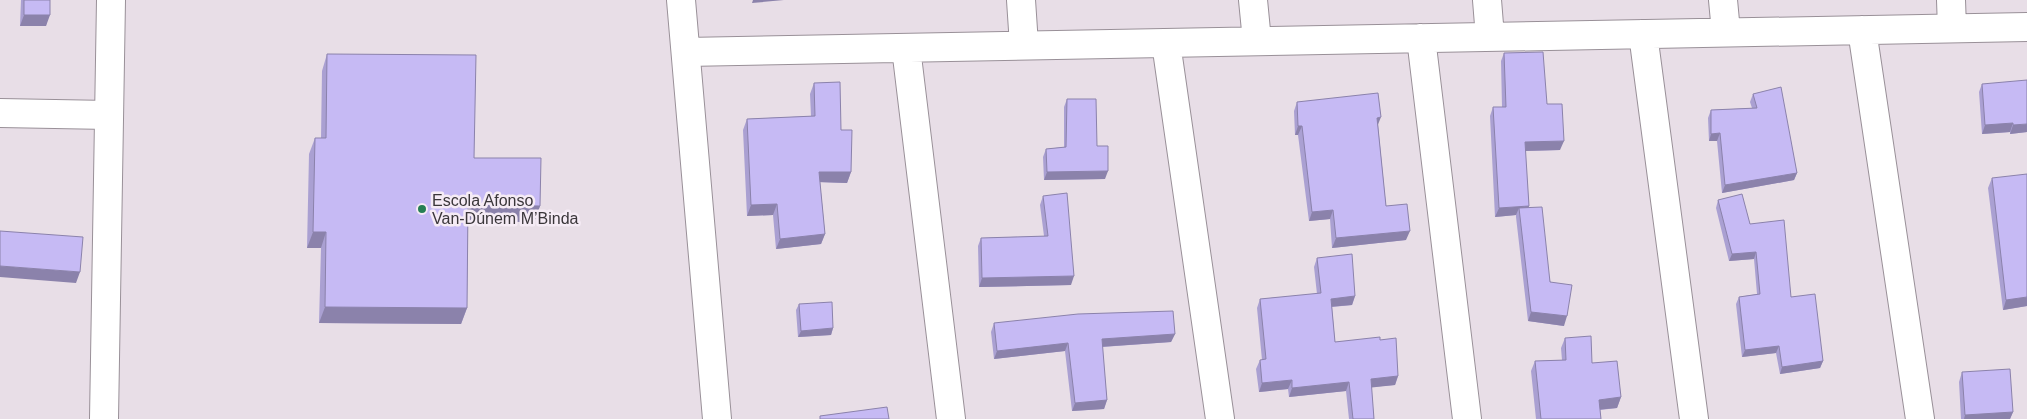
<svg xmlns="http://www.w3.org/2000/svg" width="2027" height="419" font-family="Helvetica,sans-serif">
<style>
.lines{fill:none;stroke-linecap:round;stroke-linejoin:round}
.minor-casing{stroke:#999098;stroke-width:30}
.minor{stroke:#fff;stroke-width:28}
.wall{fill:#aaa0d2}
.shaded-wall{fill:#8b82ab}
.building{fill:#c6baf4;stroke:#8b82ab}
.poi-dot{fill:#257f53;stroke:#f5ebf5;stroke-width:2}
.labels{text-anchor:middle;dominant-baseline:central;stroke-width:5;stroke-linejoin:round;paint-order:stroke}
.poi-label{font-size:16px;fill:#3a363a;stroke:#f5ebf5;text-anchor:start}
</style>
<rect width="100%" height="100%" fill="#e8dee7"/>
<g class="lines">
<g class="minor-casing">
<path id="minor" d="M681,0L717,419
M1021,0L1024,45
M1253,0L1257,41
M1487,0L1490,37
M1723,0L1726,32
M1951,0L1952,28
M1862,30L1920,419
M1643,34L1694,419
M1421,38L1467,419
M1166,43L1220,419
M906,48L951,419
M686,52L2027,27
M0,113L109,115
M104,419L111,0"/>
</g>
<use href="#minor" class="minor"/>
</g>
<path class="wall" d="M21,0H50L46,26H20Z
M1504,53L1547,104L1560,150L1525,151L1529,206L1528,208L1564,326L1528,321L1516,217V215L1495,217L1490,116L1493,107H1502L1501,61Z
M327,54L474,158L540,206L534,222L468,221L467,308L461,324L319,323L321,248H307L309,154L315,138H321L322,71Z
M814,83L841,130L851,172L847,183L820,182L825,234L821,244L776,249L773,215L747,216L743,130L747,119L811,116L810,94Z
M1982,84L2027,132L2010,134V132L1982,134L1979,92Z
M1753,94L1797,173L1794,180L1722,193L1717,141H1709L1708,118L1711,110L1752,108L1750,102Z
M1067,99L1097,146L1105,179L1044,180L1043,157L1046,149L1064,147V107Z
M1297,102L1378,125L1386,206L1406,240L1332,248L1330,219L1309,221L1298,135H1295L1294,111Z
M1992,178L2027,306L2003,310L1988,188Z
M1043,196L1071,285L979,287L978,246L981,238L1044,236L1040,205Z
M1718,200L1750,224L1791,297L1823,361L1820,368L1780,374L1776,353L1742,357L1736,304L1739,297L1757,294L1754,259L1729,261L1716,208Z
M1317,258L1355,296L1352,305L1332,307L1335,342L1380,340L1398,376L1395,385L1371,387L1374,419H1349L1346,391L1289,397L1288,389L1259,392L1256,369L1260,360H1262L1257,308L1260,299L1317,294L1314,267Z
M799,304L833,328L831,335L798,337L796,310Z
M994,323L1175,334L1171,342L1102,347L1107,400L1104,409L1072,411L1065,351L994,359L991,332Z
M1565,338L1592,363L1621,397L1617,408L1600,410L1601,419H1536L1531,371L1535,361L1562,360L1561,348Z
M1962,372L2013,412L2010,419H1961L1959,382Z"/>
<path class="shaded-wall" d="M753,0H784L752,3Z
M24,15H50L46,26H20Z
M1381,117L1377,127V118Z
M2013,123L2010,132L1982,134L1985,125Z
M2027,124V132L2010,134L2013,125Z
M1298,126H1302L1298,135H1295Z
M1720,133L1717,141H1709L1711,134Z
M1564,141L1560,150L1522,151L1525,142Z
M1108,171L1105,179L1044,180L1047,172Z
M819,172H851L847,183L816,182Z
M1797,173L1794,180L1722,193L1725,185Z
M777,204L773,215L747,216L751,205Z
M468,205L540,206L534,222L463,221Z
M1529,206L1525,215L1519,208L1516,215L1495,217L1499,208Z
M1333,210L1330,219L1309,221L1312,212Z
M1410,231L1406,240L1332,248L1336,238Z
M313,232H326L321,248H307Z
M825,234L821,244L776,249L780,239Z
M1756,252L1754,259L1729,261L1732,254Z
M0,266L80,272L76,283L0,277Z
M1074,276L1071,285L979,287L982,278Z
M1355,296L1352,305L1328,307L1331,299Z
M2027,297V306L2003,310L2006,300Z
M325,307L467,308L461,324L319,323Z
M1531,312L1567,316L1564,326L1528,321Z
M833,328L831,335L798,337L801,331Z
M1175,334L1171,342L1099,347L1102,339Z
M1068,343L1065,351L994,359L997,351Z
M1779,346L1776,353L1742,357L1745,350Z
M1823,361L1820,368L1780,374L1782,367Z
M1398,376L1395,385L1367,388L1371,379Z
M1292,380L1288,389L1259,392L1262,383Z
M1349,382L1346,391L1289,397L1292,388Z
M1621,397L1617,408L1595,410L1599,400Z
M1107,400L1104,409L1072,411L1075,403Z
M2013,412L2010,419H1964L1965,415Z"/>
<path class="building" d="M24,0H50V15H24Z
M1543,52L1547,104H1562L1564,141L1525,142L1529,206L1499,208L1493,107H1506L1504,53Z
M327,54L476,55L474,158H541L540,206L468,205L467,308L325,307L326,232H313L315,138H326Z
M2027,80V124L2013,125V123L1985,125L1982,84Z
M840,82L841,130H852L851,172H819L825,234L780,239L777,204L751,205L747,119L815,116L814,83Z
M1781,87L1797,173L1725,185L1720,133L1711,134V110L1757,108L1753,94Z
M1378,93L1381,117L1377,118L1386,206L1407,204L1410,231L1336,238L1333,210L1312,212L1302,126H1298L1297,102Z
M1067,99H1096L1097,146H1108V171L1047,172L1046,149L1066,147Z
M2027,174V297L2006,300L1992,178Z
M1067,193L1074,276L982,278L981,238L1048,236L1043,196Z
M1742,194L1750,224L1784,220L1791,297L1815,294L1823,361L1782,367L1779,346L1745,350L1739,297L1760,294L1756,252L1732,254L1718,200Z
M1542,207L1550,282L1572,285L1567,316L1531,312L1519,208Z
M0,231L83,237L80,272L0,266Z
M1352,254L1355,296L1331,299L1335,342L1380,337V340L1396,338L1398,376L1371,379L1374,419H1353L1349,382L1292,388V380L1262,383L1260,360L1266,359L1260,299L1321,293L1317,258Z
M832,302L833,328L801,331L799,304Z
M1173,311L1175,334L1102,339L1107,400L1075,403L1068,343L997,351L994,323L1078,314Z
M1591,336L1592,363L1617,361L1621,397L1599,400L1601,419H1541L1535,361L1566,360L1565,338Z
M2010,369L2013,412L1965,415L1962,372Z
M887,407L889,419H820V416Z"/>
<circle class="poi-dot" cx="422" cy="209" r="5"/>
<g class="labels">
<g class="poi-label">
<text x="432" y="200">Escola Afonso<tspan x="432" dy="18">Van-Dúnem M’Binda</tspan></text>
</g>
</g>
</svg>
